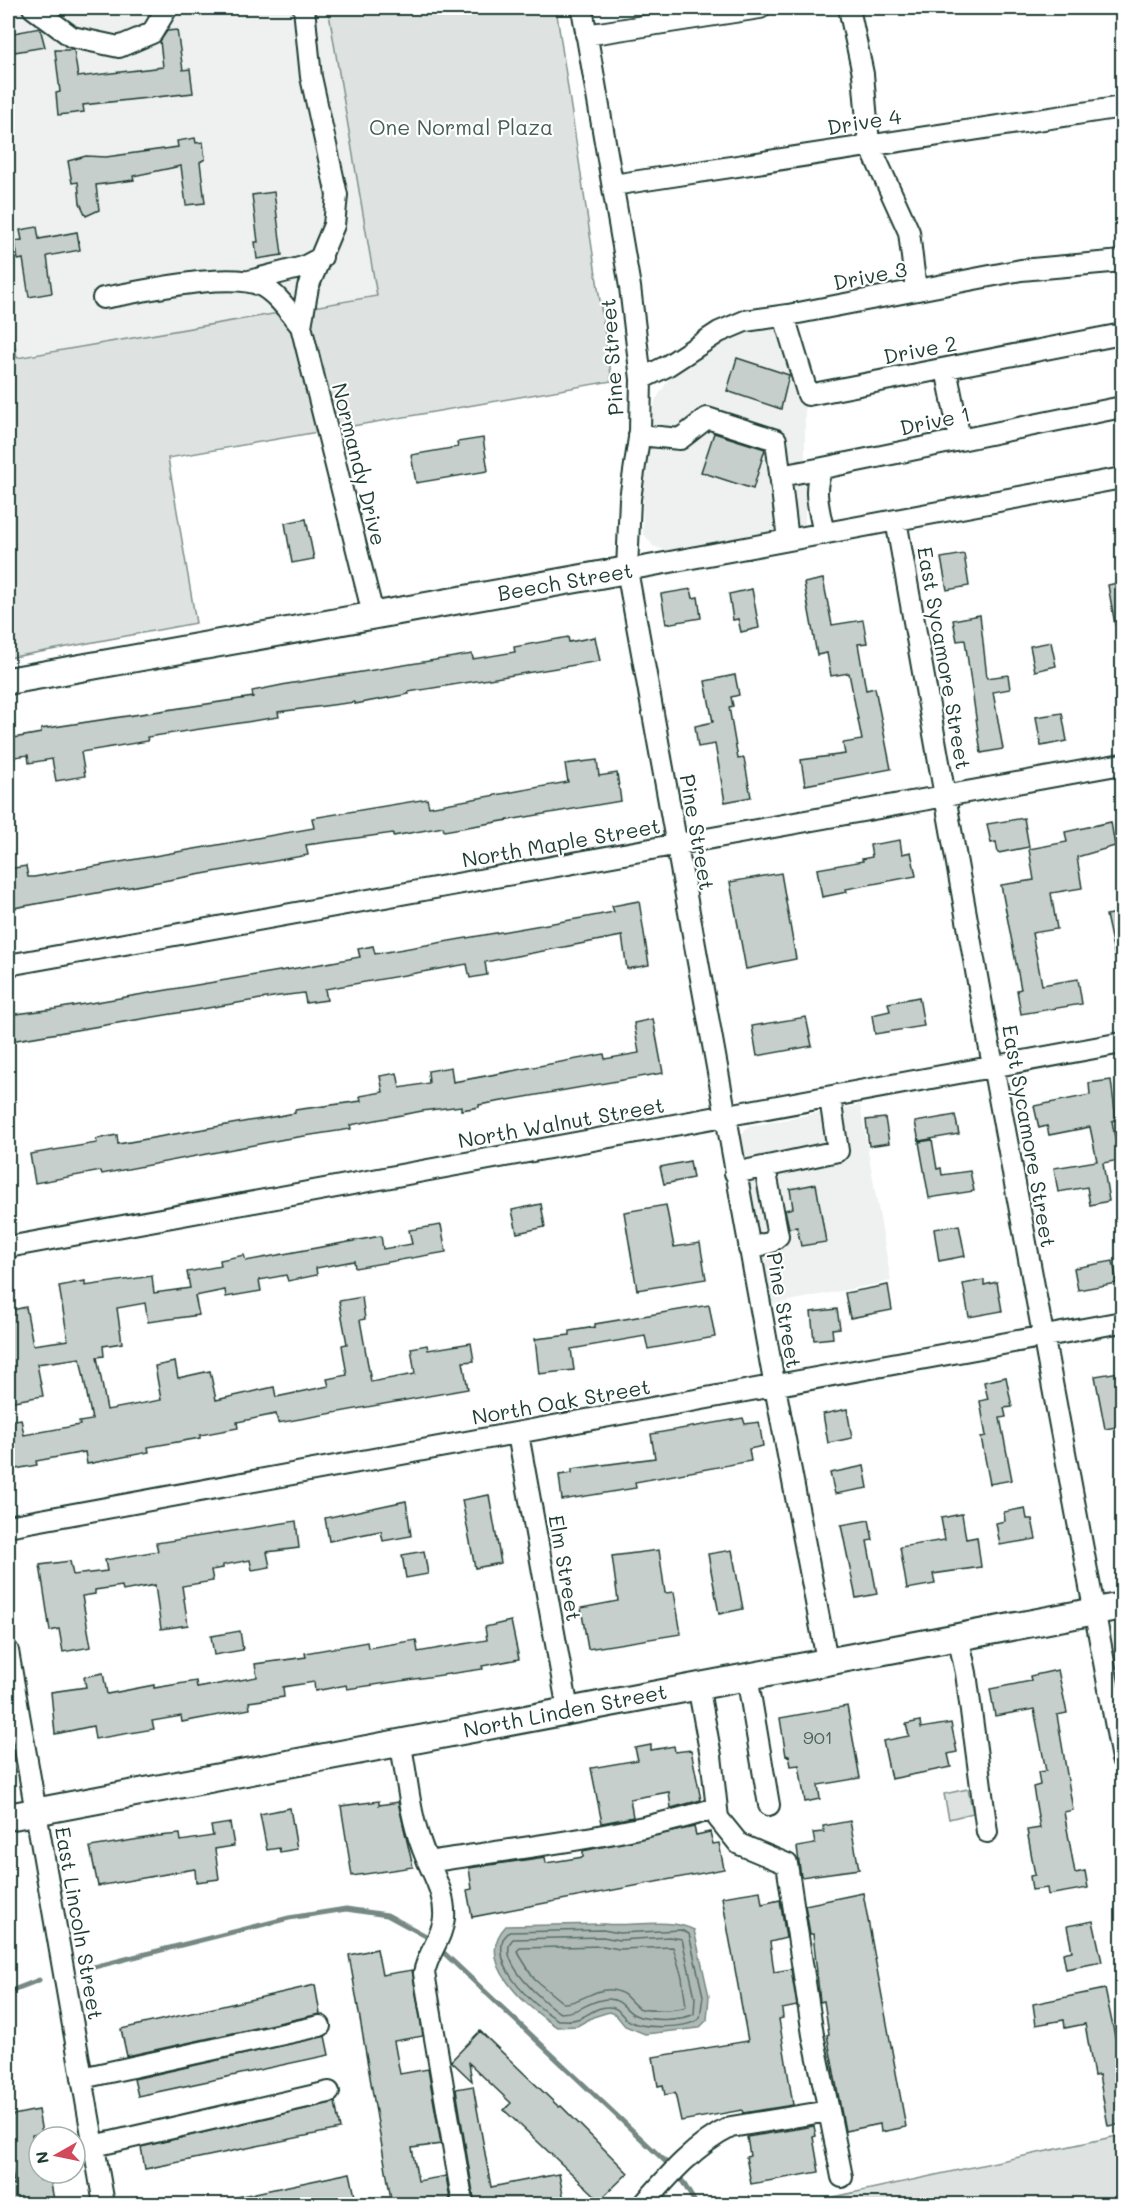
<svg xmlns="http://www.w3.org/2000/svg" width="1130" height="2212" font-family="Mali,sans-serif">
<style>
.built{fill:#eef1f0}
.green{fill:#dee3e2;stroke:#7e908b;stroke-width:1.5}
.water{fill:#afbab7;stroke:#758883;stroke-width:1.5}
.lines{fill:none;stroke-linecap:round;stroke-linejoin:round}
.shore{stroke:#596f68;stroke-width:1.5}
.stream{stroke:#758883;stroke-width:5}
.building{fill:#c7cfcc;stroke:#1f3d34;stroke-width:1.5}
.minor-casing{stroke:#1f3d34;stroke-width:24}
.major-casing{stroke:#1f3d34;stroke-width:30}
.minor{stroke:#fff;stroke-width:20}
.major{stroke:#fff;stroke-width:26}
.labels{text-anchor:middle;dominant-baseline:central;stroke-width:4.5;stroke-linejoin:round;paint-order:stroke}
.number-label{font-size:18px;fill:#49625a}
.street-label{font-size:21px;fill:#1f3d34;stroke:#fff}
.park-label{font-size:21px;fill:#455e57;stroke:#fff}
</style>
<rect width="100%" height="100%" fill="#fff"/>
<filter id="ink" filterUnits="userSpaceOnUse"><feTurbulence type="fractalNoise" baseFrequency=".0167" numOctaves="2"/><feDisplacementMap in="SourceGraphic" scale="12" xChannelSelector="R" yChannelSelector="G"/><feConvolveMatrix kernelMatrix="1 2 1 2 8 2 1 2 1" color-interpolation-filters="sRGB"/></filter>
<g filter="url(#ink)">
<path class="built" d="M8,8H328L377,297L17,358L8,305Z
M780,325L805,400V526L668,551L653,546L643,533V479L655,401L673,372L738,334Z
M860,1105L891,1281L769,1305L738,1140L747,1127Z"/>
<path class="green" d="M328,8H556L612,381L168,458L196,623L8,658V305L17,358L377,296Z
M968,1789L973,1813L949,1819L944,1794Z
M1122,2135V2204H801Z"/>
<path class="water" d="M604,1924C630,1927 671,1917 694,1930L709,1996L707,2020L699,2028L645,2034L625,2026L616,2015L609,2012L593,2017L577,2026L557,2027C528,2008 472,1961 506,1926Z"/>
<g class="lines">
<path class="shore" d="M603,1930L619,1933L681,1930L689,1934L703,1996L700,2018C689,2029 643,2029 629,2021C620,2016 620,2006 607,2007C595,2007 588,2016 577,2019C571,2021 564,2020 558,2020C533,2005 494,1971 503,1939L509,1932Z
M603,1937L619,1940L669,1937L682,1939L695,1997L694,2014C682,2021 647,2021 635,2015C625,2011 623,1999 608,1999C590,1999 581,2013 560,2013C544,2003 494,1959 513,1939Z
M603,1946L619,1949L673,1947L682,1977L686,2007C678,2010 647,2012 639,2008C629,2002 627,1992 612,1990C593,1988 580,2004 563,2003L535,1980L517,1951L520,1948Z"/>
<path class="stream" d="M443,1952L667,2163
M94,1967L289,1918L346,1909L387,1915L426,1936
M8,1992L39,1980
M681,2179L696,2204"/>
</g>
<path class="building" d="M40,28L45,47L8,53V34Z
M177,30L183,70L190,69L193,93L83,105L84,112L58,115L56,93L60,92L55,50H74L78,77L163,67L160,41L167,31Z
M195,138L196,143L203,142L205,159L200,162L205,203L186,205L181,166L133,176L134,180L96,185L99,210L86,216L80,203L78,182L72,183L68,161L86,156L106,157L178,147L177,141Z
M274,192L282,255L257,259L255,242H258L252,195Z
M37,227L39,239L77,232L80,250L47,256L52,293L29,297L23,259L18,260L15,241L22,240L20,230Z
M737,358L789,375L781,409L727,391Z
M714,433L765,449L753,489L701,472Z
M483,438L488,471L416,483L411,455L458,447L457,442Z
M306,519L314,559L292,563L285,523Z
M964,554L969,586L947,590L941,558Z
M823,579L832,625L863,620L867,643L858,644L866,690L875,688L891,769L805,785L801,760L845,754L843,743L862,740L849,673L831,676L827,653L817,655L804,583Z
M1122,582V624L1115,625L1108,585Z
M691,589L693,598L698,597L701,618L666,624L661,594Z
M752,589L759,628L741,632L738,619L733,620L729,594Z
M980,615L987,678L1008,675L1010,689L993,692L1003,749L981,753L965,640L957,641L953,620Z
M568,637L569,642L595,637L600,661L408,692L409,694L355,704V702L278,712L279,717L147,737L148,741L81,752L85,776L56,781L52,759L29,763L28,755L8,758V739L41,733V729L253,697L252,691L287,684L472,654L473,659L515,652L514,647Z
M1051,642L1056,666L1035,671L1030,646Z
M735,675L739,695L731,697L733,706L729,707L738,759L744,758L751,797L725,802L715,744L698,747L695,726L713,722L705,681Z
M1062,713L1067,741L1041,746L1036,717Z
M597,760L599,776L617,773L621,801L444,831L443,827L393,836V833L306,845L308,855L8,909V869L26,866L28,877H34L314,828L312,818L427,799L429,807L568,782L565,764Z
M1024,818L1029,847L998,853L996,842L991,843L987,824Z
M1111,822L1115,846L1077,857L1082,888L1051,893L1057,929L1032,933L1042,985L1078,979L1082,1004L1021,1014L1017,990L1021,989L1001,885L1034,880L1029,849L1067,842L1065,832Z
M900,840L902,854L911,852L916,876L846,889L847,892L822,897L817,869L863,861L862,859L872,857L870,845Z
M781,873L796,959L746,969L730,882Z
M639,901L649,965L627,969L622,936L485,962L487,975L470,978L467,964L325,989L327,1000L306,1003L304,993L279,996L10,1041L8,1015L55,1009L321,964L360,957L358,949L373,946L375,954L582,918L614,912L612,906Z
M1122,912V962H1116L1106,915Z
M919,997L924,1026L875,1034L872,1015L890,1011L888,1003Z
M806,1017L812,1046L757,1056L752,1026Z
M653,1019L663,1073L479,1105V1107L461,1110V1106L422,1111L350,1125L351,1129L285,1139L102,1174L101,1171L35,1183L30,1154L97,1143L96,1139L117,1135L118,1144L295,1113V1110L361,1101L360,1096L383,1092L380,1076L397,1073L400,1088L429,1083L428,1071L451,1067L453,1082L604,1054L605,1059L639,1053L634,1023Z
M1111,1080L1116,1120L1112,1121L1119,1160L1103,1163L1109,1201L1090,1205L1087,1187L1058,1192L1054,1168L1097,1161L1090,1127L1049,1135L1047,1126L1039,1128L1034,1106L1090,1095L1089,1083Z
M955,1115L959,1134L919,1141L915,1122Z
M885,1118L889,1143L869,1146L866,1120Z
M932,1140L937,1169L941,1168L942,1175L970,1171L974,1191L929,1198L919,1142Z
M690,1161L693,1178L664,1184L660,1167Z
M816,1184L826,1242L801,1246L797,1227L789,1228L785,1210L793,1208L790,1189Z
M541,1204L545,1227L517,1233L512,1210Z
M666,1205L674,1247L700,1243L706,1279L637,1290L624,1212Z
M441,1225L446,1252L355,1268L354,1261L316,1268L317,1275L288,1281L286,1275L259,1280L261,1291L226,1297L225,1290L195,1296L199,1315L148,1322L145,1303L117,1308L122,1343L103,1346L104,1356L97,1357L107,1410L161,1400L155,1366L175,1362L178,1378L210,1371L216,1400L274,1387L276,1397L329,1386L327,1379L347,1375L342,1345L347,1344L339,1301L362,1297L365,1319L360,1320L371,1382L415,1374L411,1348L427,1345L428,1350L471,1343L474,1361L463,1362L468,1389L278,1423L276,1414L237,1422L238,1428L200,1435V1438L148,1447L149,1452L87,1464L85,1452L36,1461L37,1465L10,1470L8,1421L21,1419L24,1435L80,1425L79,1422L92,1420L80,1358L37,1364L43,1396L8,1402V1311L26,1307L33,1345L68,1340L59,1286L85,1281V1286L152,1276L154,1293L190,1288L187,1272L221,1266L220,1260L244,1255L246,1261L381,1236L383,1249L412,1244L409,1230Z
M959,1225L965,1256L939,1261L934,1229Z
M1113,1261L1117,1283L1078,1290L1074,1268Z
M984,1280V1285L997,1282L1002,1311L969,1317L963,1284Z
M888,1285L892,1310L850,1318L845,1293Z
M709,1305L715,1337L648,1349L645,1336L571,1349L574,1370L539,1374L535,1339L570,1335V1331L595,1327V1324Z
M837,1309L840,1328L832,1329L833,1338L814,1340L811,1312Z
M1119,1372L1122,1391V1426L1105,1429L1095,1376Z
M1006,1377L1012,1407L1004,1408L1006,1417L1000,1418L1012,1480L990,1484L981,1437L986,1436L980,1401L988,1399L984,1382Z
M847,1409L852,1438L828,1443L823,1414Z
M743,1418L745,1424L759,1422L763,1446L749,1449L751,1461L635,1482L636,1488L562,1500L559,1475L572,1473V1469L655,1458L651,1434Z
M864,1466L868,1488L835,1494L830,1473Z
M489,1495L501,1563L475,1568L462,1500Z
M406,1501L411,1536L383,1541L381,1531L329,1541L325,1518Z
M1025,1508L1027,1519H1032L1036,1539L1000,1545L996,1523L1005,1521L1004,1512Z
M962,1514L966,1539L977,1537L981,1567L933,1574L935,1584L907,1589L900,1547L945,1540L941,1518Z
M869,1520L873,1540L867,1541L877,1594L856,1598L841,1525Z
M296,1521L299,1548L267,1552L270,1567L252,1570L250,1560L223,1565V1568L211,1570L213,1581L182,1586L188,1625L161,1629L155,1585L123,1591L122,1586L95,1590V1594L82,1596L91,1647L63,1652L59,1629L50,1631L40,1565L70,1561L73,1575L107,1571L105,1560L158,1551L156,1543Z
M659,1550L665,1593L674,1592L681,1634L588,1649L581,1608L618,1601L612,1556Z
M732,1550L743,1609L719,1614L708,1554Z
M424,1551L428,1574L406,1578L402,1555Z
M511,1621L519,1659L482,1666L483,1669L347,1689L346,1685L315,1691L314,1682L283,1687L284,1697L249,1702L250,1709L182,1722L181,1716L152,1721L154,1729L95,1739L93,1726L55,1734L51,1692L86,1687L84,1677L103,1673L107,1694L154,1685V1688L196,1681L197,1688L257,1677L255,1664L306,1657L305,1653L367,1642L368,1648L416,1640L418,1652L487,1640L485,1627Z
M240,1631L243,1650L214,1655L211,1636Z
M1058,1670L1067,1713L1057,1715L1073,1810L1064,1812L1075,1873L1085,1871L1088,1888L1048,1895L1047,1888L1032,1890L1030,1876L1035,1875L1027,1830L1040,1828L1033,1787L1040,1785L1038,1772L1046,1771L1034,1709L995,1716L990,1689L1031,1681L1030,1676Z
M847,1706L860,1778L818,1785L820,1799L805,1802L799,1765L791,1766L789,1755L786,1756L780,1718Z
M920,1721L921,1728L951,1723L957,1752L948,1754L951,1767L891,1779L883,1741L909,1736L906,1724Z
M651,1745V1750L674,1746L675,1752L691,1750L701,1800L671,1808L669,1792L630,1799L633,1817L602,1823L591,1768L638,1760L635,1748Z
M379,1801V1805L398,1802L413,1867L352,1876L341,1806Z
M290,1808L297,1849L280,1852L279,1848L267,1850L260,1814Z
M850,1821L859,1869L801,1877L797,1847L815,1844L813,1833L824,1832L823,1826Z
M230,1823L234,1846L215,1849L219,1879L196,1882L195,1869L98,1886L90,1847L158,1836L180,1834L181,1841L213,1836L211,1826Z
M694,1827L696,1835L710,1832L713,1844L719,1843L724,1869L472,1917L467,1890L472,1889L469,1868L545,1857L546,1863L583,1857V1851Z
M760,1891L762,1904L780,1900L786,1938L770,1942L774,1972L791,1969L797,2006L782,2009L783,2018L779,2019L793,2105L743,2113L742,2110L681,2121L675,2093L665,2095L663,2085L658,2086L653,2057L748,2041L722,1897Z
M863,1893L906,2127L881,2132L880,2124L845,2131L827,2035L829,2034L824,2001L820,2002L813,1934H810L805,1905Z
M1093,1921L1102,1962L1066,1969L1063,1953L1072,1951L1067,1926Z
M377,1949L382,1975L412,1970L423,2036L394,2041L400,2074L428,2069L441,2144L412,2148L418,2181L446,2176L451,2205H392L349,1955Z
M315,1985L320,2014L127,2056L121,2029Z
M1105,1989L1122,2070V2124L1108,2126L1099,2075L1094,2076L1085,2024L1065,2028L1064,2020L1036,2025L1033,2004Z
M480,2031L559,2107L561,2106L628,2173L600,2200L504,2110L511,2103L469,2063L472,2081L451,2061Z
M325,2036L329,2055L138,2096L134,2079Z
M473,2086L491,2187L559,2174L565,2205H475L456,2089Z
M335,2102L340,2129L145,2169L141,2147Z
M38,2110L42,2133L32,2135L40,2180L50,2178L54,2200L44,2201V2205H8V2186L14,2185L8,2145V2116Z
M814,2126L816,2136L813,2137L819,2172L751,2184L746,2157L750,2156L747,2137Z
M350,2173L356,2201L340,2205H233L232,2198Z"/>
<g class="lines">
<g class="minor-casing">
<path id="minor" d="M33,8L72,37L119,47L152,33L167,8
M582,8L630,287L641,379L640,431L630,499L627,570L775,1387L827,1660
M849,8L863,74L869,144L909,232L916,290
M586,35L760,8
M613,185L1122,107
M249,281L303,267L322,257
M103,298C140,292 231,270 262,286C278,295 289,312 301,326L373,614
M784,316L808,395L1122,334
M301,326L308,287L334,225L337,195L311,77L304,8
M946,369L960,439
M641,379L667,366L719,332L745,321L788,315L1021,270L1122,261
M639,435L680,439L707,418L776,440L788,540
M780,476L823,468
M896,520L989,1044L1122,1759
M824,534C820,512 811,488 823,468L1122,407
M627,570L1122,478
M8,965L1122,764
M735,1173L838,1151L830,1098
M8,1247L1122,1043
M749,1249L771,1242L778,1236L765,1168
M518,1434L568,1710
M8,1526L1122,1322
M958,1636L966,1673L987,1832
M8,1651L104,2204
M747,1676L769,1805
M400,1741C407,1774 409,1812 421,1844C429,1869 446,1891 444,1918C442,1939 428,1952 424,1973L463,2204
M428,1862C524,1847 624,1837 716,1808
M82,2078L320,2026
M829,2111L842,2177
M94,2146L329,2092
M644,2204C669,2175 696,2144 731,2127L829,2111L813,2035L787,1864L739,1844L718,1818L711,1756L698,1685"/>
</g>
<g class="major-casing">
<path id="major" d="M8,681L627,570
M8,1817L1122,1606"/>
</g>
<use href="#minor" class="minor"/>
<use href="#major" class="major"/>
</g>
</g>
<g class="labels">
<g class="number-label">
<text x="818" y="1737">901</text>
</g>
<g class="street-label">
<text transform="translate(864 121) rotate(-9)">Drive 4</text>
<text transform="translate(870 275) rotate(-11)">Drive 3</text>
<text transform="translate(920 349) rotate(-11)">Drive 2</text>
<text transform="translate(611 357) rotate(-94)">Pine Street</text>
<text transform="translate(935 420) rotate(-12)">Drive 1</text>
<text transform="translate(360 464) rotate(76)">Normandy Drive</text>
<text transform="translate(565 581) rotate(-10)">Beech Street</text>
<text transform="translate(945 658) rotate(80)">East Sycamore Street</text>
<text transform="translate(698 832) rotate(80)">Pine Street</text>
<text transform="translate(561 842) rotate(-10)">North Maple Street</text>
<text transform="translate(561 1122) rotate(-10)">North Walnut Street</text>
<text transform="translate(1030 1136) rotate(80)">East Sycamore Street</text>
<text transform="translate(785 1310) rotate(80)">Pine Street</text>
<text transform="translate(561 1401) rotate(-10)">North Oak Street</text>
<text transform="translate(566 1568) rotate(80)">Elm Street</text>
<text transform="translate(565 1710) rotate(-11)">North Linden Street</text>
<text transform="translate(80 1923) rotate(80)">East Lincoln Street</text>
</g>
<g class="park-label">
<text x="461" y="126">One Normal Plaza</text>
</g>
</g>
<rect width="1130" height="2212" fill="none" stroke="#fff" stroke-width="30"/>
<rect x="15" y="15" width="1100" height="2182" fill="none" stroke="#1f3d34" stroke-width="2" filter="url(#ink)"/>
<g transform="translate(57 2155) rotate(261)"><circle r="28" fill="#ffffff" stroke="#a5b1ae" stroke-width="1.5"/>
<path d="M0-4.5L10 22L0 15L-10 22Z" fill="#d1495b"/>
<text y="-9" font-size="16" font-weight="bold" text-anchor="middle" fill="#1f3d34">N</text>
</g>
</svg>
